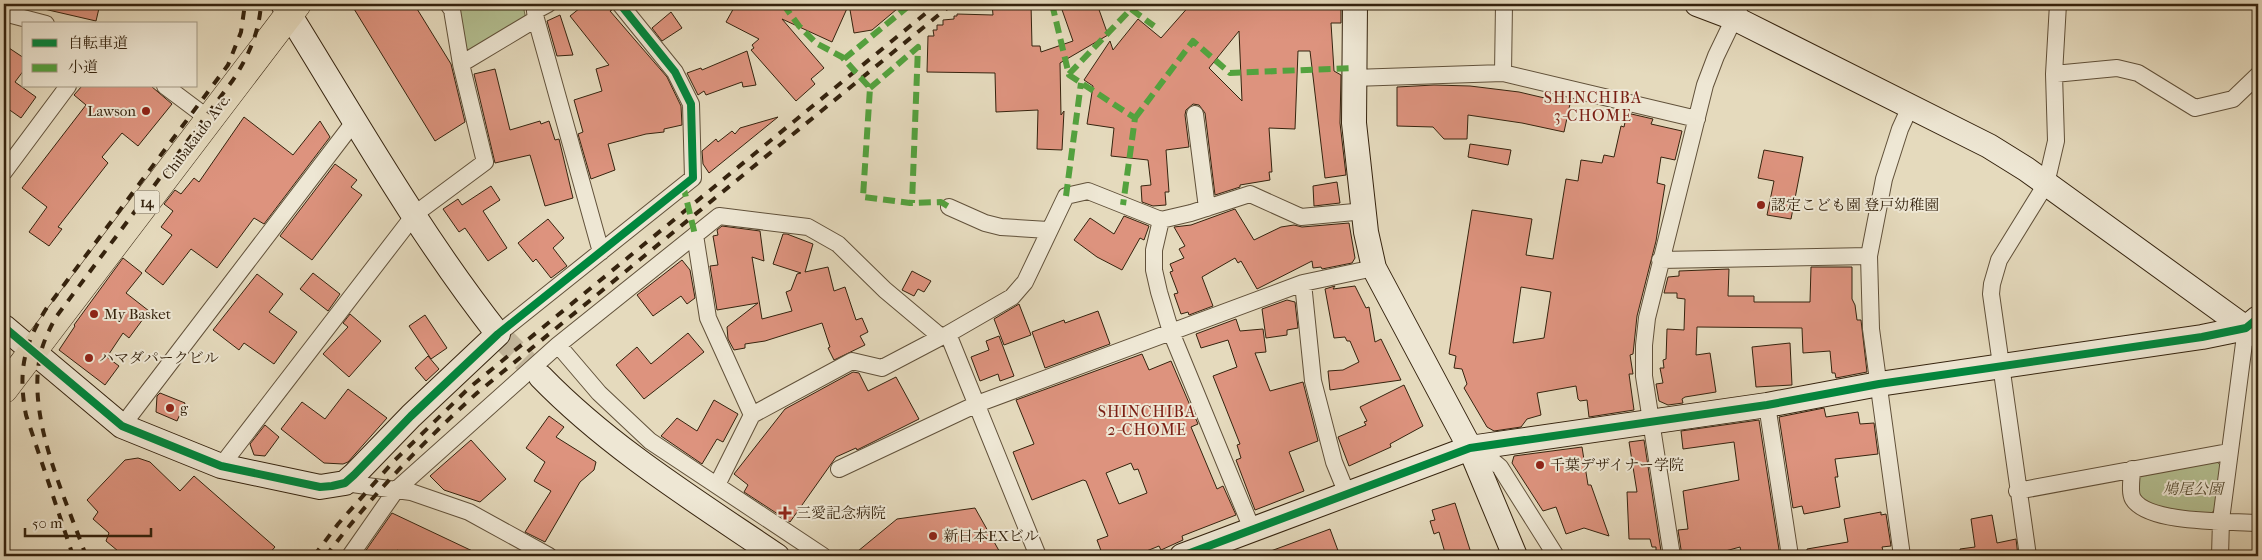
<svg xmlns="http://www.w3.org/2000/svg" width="2262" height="560" font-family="'IM FELL French Canon','Noto Serif JP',serif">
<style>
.green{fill:#b4c092;stroke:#747250}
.building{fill:#dd937e;stroke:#35230e;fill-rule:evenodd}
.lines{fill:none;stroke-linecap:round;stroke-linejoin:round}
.secondary-tunnel{stroke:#c2b59a;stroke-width:24;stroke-dasharray:24 12;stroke-linecap:butt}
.street-casing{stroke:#61513a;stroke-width:18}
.secondary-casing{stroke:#35230e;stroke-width:26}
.highway-casing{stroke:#35230e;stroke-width:29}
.street{stroke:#eee7d4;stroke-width:16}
.secondary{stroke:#eee7d4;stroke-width:24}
.highway{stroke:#e5dabd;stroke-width:28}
.rail{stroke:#35230e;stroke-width:4;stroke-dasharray:9 9;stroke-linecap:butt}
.quiet{stroke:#53a23e;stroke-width:6;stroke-dasharray:12 6;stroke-linecap:butt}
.cycleway-casing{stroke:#eee7d4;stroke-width:11}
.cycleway{stroke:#00873e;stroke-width:8}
.poi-dot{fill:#8f2418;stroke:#eee7d4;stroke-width:2}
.labels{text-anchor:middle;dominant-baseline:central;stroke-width:4;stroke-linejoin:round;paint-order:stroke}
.shield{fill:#eee7d4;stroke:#6c5e49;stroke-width:1}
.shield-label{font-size:14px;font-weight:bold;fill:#35230e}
.poi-label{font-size:15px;fill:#35230e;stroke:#eee7d4;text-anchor:start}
.street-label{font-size:15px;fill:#35230e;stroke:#eee7d4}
.park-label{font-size:15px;font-style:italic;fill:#554a2f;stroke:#eee7d4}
.neighbourhood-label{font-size:16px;letter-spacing:1px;fill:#7a1f14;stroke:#eee7d4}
</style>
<rect width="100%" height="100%" fill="#e5dabd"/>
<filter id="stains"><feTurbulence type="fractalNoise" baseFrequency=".004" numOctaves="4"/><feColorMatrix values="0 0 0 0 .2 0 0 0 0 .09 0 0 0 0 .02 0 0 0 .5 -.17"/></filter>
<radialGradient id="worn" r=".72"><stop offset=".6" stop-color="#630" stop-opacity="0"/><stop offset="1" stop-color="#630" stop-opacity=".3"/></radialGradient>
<path class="green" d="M455,4H535L524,10L526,20L465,55Z
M2216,461L2221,466L2217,506L2210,515H2176L2136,497L2138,477L2144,470Z"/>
<path class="building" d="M44,4H100L96,21L44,9Z
M351,4H414L451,64L465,122L435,141Z
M585,4H610L612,10L610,11L667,77L681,106L682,125L664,129V132L646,134L608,144L615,170L591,179L578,134L583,132L574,100L602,91L596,69L609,65L570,16Z
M736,4H849L832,42L782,19L824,68L811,79L815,84L796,101L751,50L754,48L752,45L759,39L726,22Z
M849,4H903L872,30L854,33Z
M992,4H1031L1032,46H1040L1041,52L1073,41L1060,4H1097L1108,35L1060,63L1061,115L1064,111L1062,150L1037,149L1038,110L996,112L995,73L927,72L928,36H934L933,30H937V25H943V20L954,19V16H957V14L993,15Z
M1191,4H1341V23H1331L1334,71L1341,75L1340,123L1346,175L1325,178L1310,51H1298L1295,129L1269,128L1272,172H1269L1270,180L1240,185V187L1215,195L1205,113L1199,105L1193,104L1186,110L1185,115L1189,147L1166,150L1169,192H1165L1166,205L1153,206L1142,202L1141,186L1151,185L1148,160L1111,156L1114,128L1087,124L1093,86L1084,80L1110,41L1113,50L1138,19L1161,38ZM1239,31L1242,101L1209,68Z
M671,12L682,28L662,41L652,28Z
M560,15L573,55L557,56L547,21Z
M9,48L24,58V70L15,82L36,97L21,118L4,106V56Z
M747,51L756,85L743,87L742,82L706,95L704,91L698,95L687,73L701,68L702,70Z
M495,69L510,130L540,121L541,124L549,121L555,140L559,139L573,198L545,206L530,155L495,163L474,74Z
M1434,85L1470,86L1519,92L1570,104L1564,132L1522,123L1468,115L1467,139H1444L1433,127L1397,126V87Z
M82,86H151L172,104L138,146L122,133L102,157L108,163L58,227L62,229L49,246L29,232L47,207L22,188L86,105L74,95Z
M1627,113L1653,119L1651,124L1682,131L1675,160L1661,157L1657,183L1665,185L1656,241L1637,316L1633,354L1630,355L1633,374H1629L1634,410L1589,417L1587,400L1580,401L1578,399L1576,386L1537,393L1541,415L1527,419L1521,427L1494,431L1487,427L1464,388L1467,384L1462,369L1454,368L1456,356L1449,354L1472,210L1532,219L1526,255L1553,259L1566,179L1578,181L1581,160L1602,163L1604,155L1614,157L1621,126L1624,127ZM1521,287L1551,292L1544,338L1513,343Z
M244,117L293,155L320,121L330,137L264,224L254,218L217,268L191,249L163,285L145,271L172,235L161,227L173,211L164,204L175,190L181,194L194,178L199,182Z
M778,117L709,173L703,164L702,151L716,139L718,142L732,131L735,134L740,128Z
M1470,144L1511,150L1508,165L1468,157Z
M1764,150L1803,157L1791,219L1767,215L1774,181L1758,178Z
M335,164L357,180L351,187L362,195L312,260L280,236Z
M1337,182L1340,203L1314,206L1313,186Z
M491,186L500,200L483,211L507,248L488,261L465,228L459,232L443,209L458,199L462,205Z
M1235,209L1254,240L1281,227L1294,225L1302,227L1349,223L1355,258L1352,263L1322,269L1321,267L1313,268L1312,261L1257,289L1241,261L1238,263L1235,258L1202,277L1213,306L1189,315L1188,312L1181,314L1174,294L1178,293L1170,272L1173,271L1170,264L1184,258L1179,249L1185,246L1174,227L1191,225Z
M1124,216L1149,226L1144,240L1140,238L1122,270L1097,257L1074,240L1090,218L1114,234Z
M548,219L564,238L553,248L567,266L551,278L536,259L533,262L518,243Z
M722,226L760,231L764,261L752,257L762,319L792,311L786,292L791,290L797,274L801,273L773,264L783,234H787L813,244L805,272L828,267L834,291L845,287L856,320L862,318L868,332L860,336L865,345L834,360L828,348L830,347L822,323L765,341L745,344V348L734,350L728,339L727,327L758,303L717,310L710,266L718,265L713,236L718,235L717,230Z
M123,258L142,273L126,293L149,311L129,338L123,333L107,357L119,366L105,385L59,350L75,326L74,325Z
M682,260L690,270L695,298L687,304L681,296L653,316L637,295Z
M1811,267H1852V299L1855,305L1857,320H1861L1867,372L1836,378L1835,373H1832L1830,351L1803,353L1802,328L1697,327L1696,355L1710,353L1716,392L1685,397L1682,399L1683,403L1668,405L1659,401L1656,384L1663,383L1660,368H1664L1663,360L1666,359L1667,329L1684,330L1685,299L1677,298V293H1664L1668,277L1679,276V271L1729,269L1728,296H1754V302H1810Z
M912,271L931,281L924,292L918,289L914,296L902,290Z
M313,273L340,294L328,311L300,289Z
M257,274L283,294L269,312L297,332L274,364L244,343L239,350L213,330Z
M1335,286L1333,289L1355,286L1366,308L1369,307L1375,342L1381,339L1401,380L1330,390L1328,371L1343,370L1359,362L1350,341H1347L1345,337L1334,338L1325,289Z
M1287,300L1295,302L1298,328L1287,330V335L1266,338L1262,309Z
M1019,304L1031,335L1004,345L994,319Z
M1098,311L1110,344L1045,368L1032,332L1064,320L1065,323Z
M350,314L381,341L349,377L323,354L348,327L343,323Z
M425,315L447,348L431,359L409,326Z
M1236,319L1240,331L1263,329L1266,352L1255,353L1270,391L1303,382L1318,441L1289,452L1304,491L1255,510L1236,460L1241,458L1237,445L1240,444L1213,376L1237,367L1228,340L1201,348L1196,334Z
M688,333L704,352L644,399L616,365L637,347L651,364Z
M999,336L1014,376L1000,381L998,374L980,381L971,357L989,350L986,341Z
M1790,343L1792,385L1756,387L1752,347Z
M1142,354L1149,370L1171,361L1198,424L1191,427L1217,489L1223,486L1236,515L1182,536L1183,540L1161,550L1159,546L1134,556H1103L1097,540L1108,536L1086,481L1083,480L1032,500L1013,452L1034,444L1016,400ZM1131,463L1134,470L1138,469L1147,493L1119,504L1106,473Z
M428,356L439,369L426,381L415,368Z
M853,372L859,373L868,391L896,377L919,419L857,450L856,448L836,457L790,522L744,492L748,485L734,474L785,409Z
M1404,385L1423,426L1390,444L1391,447L1349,466L1338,437L1366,425L1364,422L1367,421L1360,407Z
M348,389L387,418L348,462L343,464L324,463L281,429L302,402L325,419Z
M160,393L185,403L177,421L156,412L157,396Z
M714,400L738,414L723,442L717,439L702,464L661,436L677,418L697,431Z
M1824,408L1826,417L1858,412L1860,424L1874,423L1878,454L1835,459L1838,477H1835L1840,507L1804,514L1802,506L1793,508L1779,417Z
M549,416L564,427L556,437L596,462L594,470L580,482L545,542L525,532L551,491L534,481L545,462L526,448Z
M1759,420L1780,556H1742L1740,547L1707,556H1682L1678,530L1688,529L1683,491L1739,480L1734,442L1683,449L1681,431Z
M265,425L279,437L265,456L254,455L250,444Z
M471,440L506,479L480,502L444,490L430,476Z
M1644,440L1661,551H1656V547H1652L1650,539H1629L1627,492H1637L1629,442Z
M1582,447L1588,485H1591L1609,536L1584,528L1566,534L1556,507L1543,511L1512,463L1514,456Z
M138,458L150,462L180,491L194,476L275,547L267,556H124L106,541L109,533L93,519L98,512L87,500L125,460Z
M1455,503L1472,556H1446L1439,532L1434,534L1430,521L1435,520L1432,510Z
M975,508L1002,556H852L897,519Z
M1881,512V515L1886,514L1891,546L1882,547L1883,551L1847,556H1807V549L1848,542L1844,519Z
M392,513L483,556H410L397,550L394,556H362Z
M1992,515L1997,543L2016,539L2018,556H1961L1960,549L1975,547L1971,519Z
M1330,529L1340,556H1260V555Z"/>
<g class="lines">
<path class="secondary-tunnel" d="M498,334L541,377"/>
<g class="street-casing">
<path id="street" d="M548,4L535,11L536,19L601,252
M4,13L46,24
M461,64L536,19
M1503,73L1504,4
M2054,74L2117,68L2138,73L2195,108L2233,99L2258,75
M1353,78L1503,73L1697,119
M165,86L209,119
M1195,114L1207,208
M4,172L68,86
M949,207L985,223L1001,227L1048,230
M1161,220L1154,250V270L1159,292L1171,332L1252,529
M695,235L708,318L752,415
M1660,260L1869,256
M1303,283L1313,381L1334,462L1347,494
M498,334L693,178L691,104L675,72L620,4
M948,334L1012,297L1025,282L1066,196L1088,191L1161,220L1191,213L1250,194L1301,217L1365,211
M558,345L599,393L650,441L823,556
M1767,405L1790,556
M122,426L354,122
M1470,448L1487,456L1500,467L1556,556
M221,466L415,214L485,162L461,64L452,10L448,4
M839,469L977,404L1303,283L1374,268
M2132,469C2132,477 2129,492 2133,499C2148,524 2230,521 2258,523
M345,483L411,492L469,512L549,556
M717,485L752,415L852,361L882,368L941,337
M2017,491L2228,452
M350,556L396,490L558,345L719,216L808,227L838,244L885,290L941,337L948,334L1038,556
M1672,556L1644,376V345L1647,318L1705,85L1716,56L1741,4
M1902,556L1871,329L1869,256L1884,179L1900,129L1910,107
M2028,556L1991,294L1992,284L1999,260L2046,184L2056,141L2054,74L2058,4
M2220,556L2221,520L2246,328"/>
</g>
<g class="secondary-casing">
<path id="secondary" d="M1355,4L1354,123L1366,232L1374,268L1470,448L1515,556
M1697,4L1734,18L1989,146L2026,169L2254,334
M4,327L122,426L221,466L320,487L345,483L354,475L411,416L498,334C417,231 352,115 283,4
M541,377C610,448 696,501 777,556
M1182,556L1470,448L1767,405L1879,384L2202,337L2246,328L2258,318"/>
</g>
<g class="highway-casing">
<path id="highway" d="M4,389L297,4"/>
</g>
<use href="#street" class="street"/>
<use href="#secondary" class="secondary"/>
<use href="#highway" class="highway"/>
<path class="rail" d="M73,556L26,415C18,373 23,346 46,309L228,65L241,32L245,4
M86,556C65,496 25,416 41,352C44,340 50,328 56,317L233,80C249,55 259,33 261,4
M314,556L338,524L394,461L469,388L937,4
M326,556C370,497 422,443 477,393L952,4"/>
<path class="quiet" d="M783,4L799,26L816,43L842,57L870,88L863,197L910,203L941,202L949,207
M1052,4L1069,75L1135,118L1123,205
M844,59L911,4
M1069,74L1131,9L1154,26
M870,88L918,47L912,203
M1135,118L1193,41L1230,73L1353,68
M683,185L695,235
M1066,196L1081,83"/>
<g class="cycleway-casing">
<path id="cycleway" d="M4,327L122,426L221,466L320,487L332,486L345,483L354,475L411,416L498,334L693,178L691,104L675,72L620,4
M1182,556L1470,448L1767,405L1879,384L2202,337L2246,328L2258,318"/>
</g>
<use href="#cycleway" class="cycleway"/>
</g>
<g class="poi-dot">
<circle cx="146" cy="111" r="5"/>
<circle cx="1761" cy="205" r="5"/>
<circle cx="94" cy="314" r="5"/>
<circle cx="89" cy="358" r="5"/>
<circle cx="170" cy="408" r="5"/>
<circle cx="1540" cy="465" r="5"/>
<path d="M782.5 505.5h5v5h5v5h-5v5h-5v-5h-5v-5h5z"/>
<circle cx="933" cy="536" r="5"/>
</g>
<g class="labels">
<rect class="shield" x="134.5" y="190.5" width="25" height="23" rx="4"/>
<g class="shield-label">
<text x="147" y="202">14</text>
</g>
<g class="poi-label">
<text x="136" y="111" text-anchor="end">Lawson</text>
<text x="1771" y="205">認定こども園 登戸幼稚園</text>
<text x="104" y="314">My Basket</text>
<text x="99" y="358">ハマダパークビル</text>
<text x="180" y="408">g</text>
<text x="1550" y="465">千葉デザイナー学院</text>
<text x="796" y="513">三愛記念病院</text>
<text x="943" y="536">新日本EXビル</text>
</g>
<g class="street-label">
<text transform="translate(196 137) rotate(-53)">Chibakaido Ave.</text>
</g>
<g class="park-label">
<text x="2193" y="489">鳩尾公園</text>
</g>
<g class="neighbourhood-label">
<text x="1593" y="97">SHINCHIBA<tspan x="1593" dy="18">3-CHOME</tspan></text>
<text x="1147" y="411">SHINCHIBA<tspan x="1147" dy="18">2-CHOME</tspan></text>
</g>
</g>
<rect width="2262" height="560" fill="none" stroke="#e5dabd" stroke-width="20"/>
<rect x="5" y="5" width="2252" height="550" fill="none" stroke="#35230e" stroke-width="2.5"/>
<rect x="10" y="10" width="2242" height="540" fill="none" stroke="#35230e"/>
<rect x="22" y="22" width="175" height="65" fill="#eee7d4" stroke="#a49985"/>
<rect x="32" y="39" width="25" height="8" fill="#00873e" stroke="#a49985"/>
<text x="68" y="48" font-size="15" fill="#35230e">自転車道</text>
<rect x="32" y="64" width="25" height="8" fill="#53a23e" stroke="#a49985"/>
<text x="68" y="72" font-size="15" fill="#35230e">小道</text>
<path d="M25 528v8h126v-8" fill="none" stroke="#35230e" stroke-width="2.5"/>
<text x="32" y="528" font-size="15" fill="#35230e" stroke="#eee7d4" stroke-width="4" paint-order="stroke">50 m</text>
<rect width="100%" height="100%" filter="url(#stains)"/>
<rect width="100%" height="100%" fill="url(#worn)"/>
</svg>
